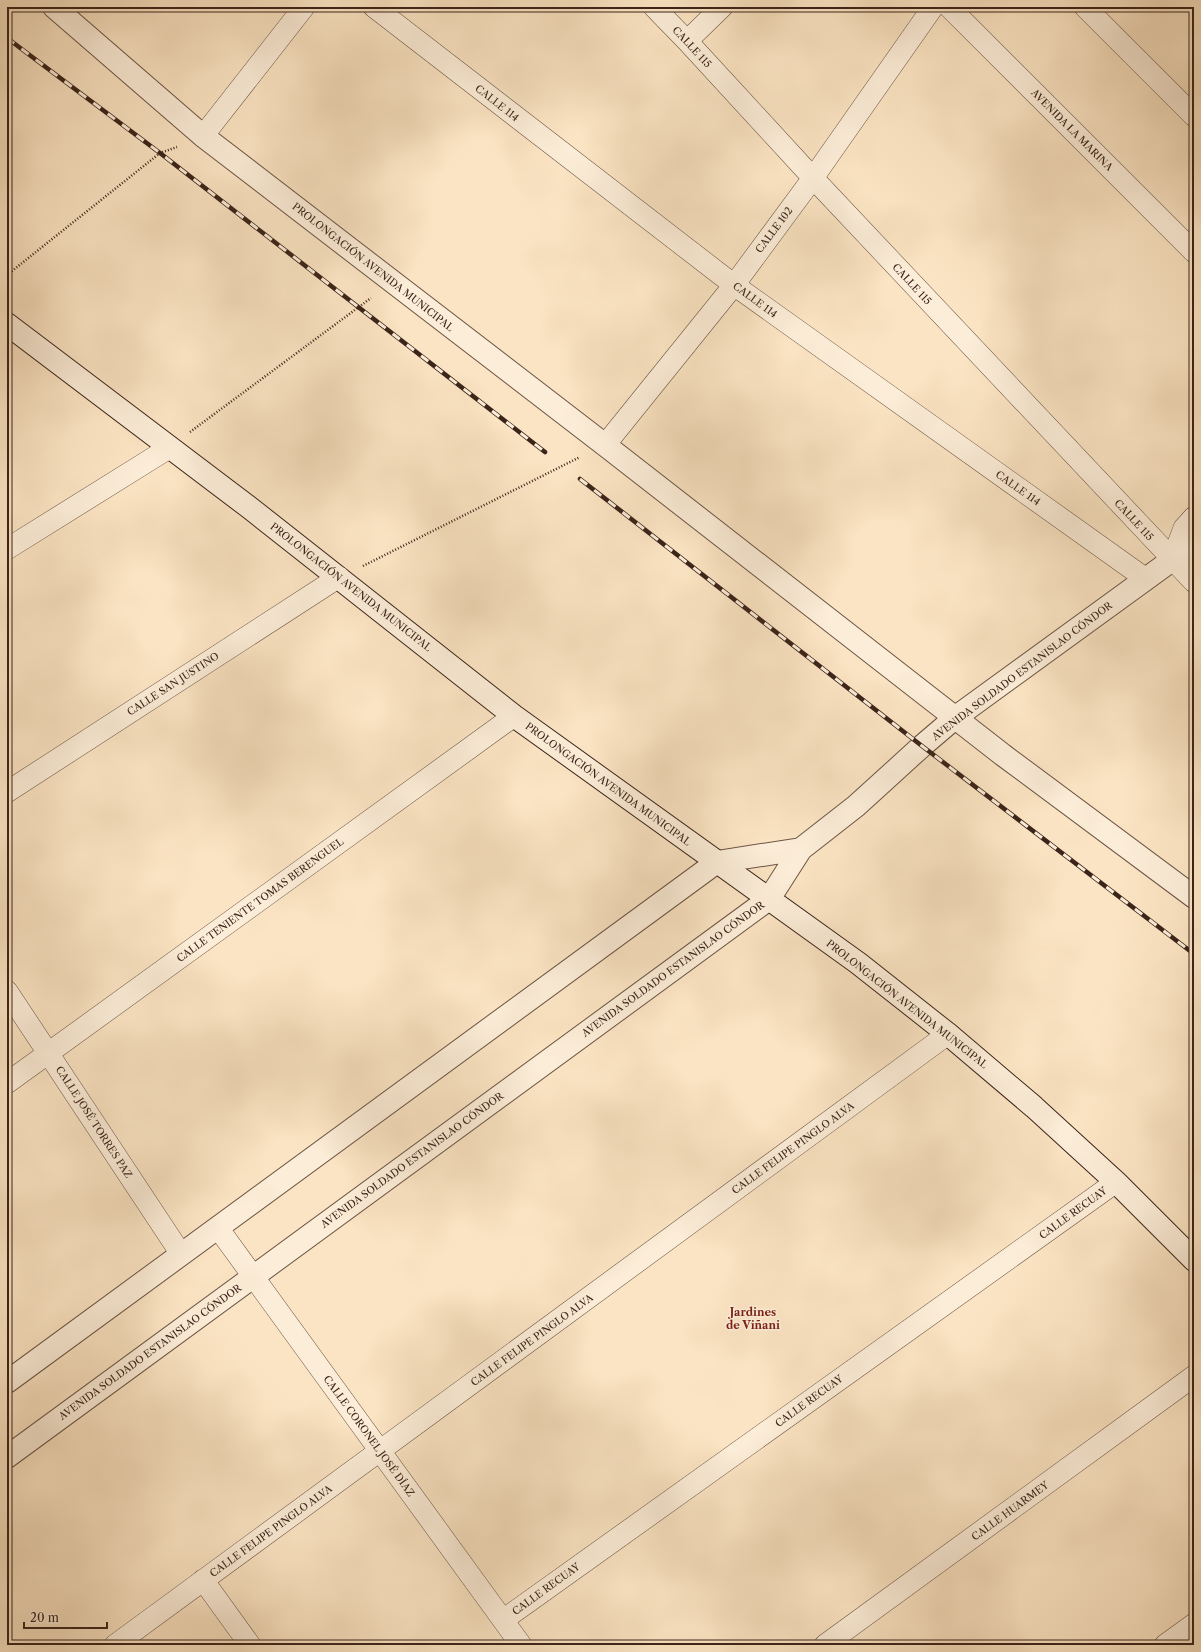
<svg xmlns="http://www.w3.org/2000/svg" width="1201" height="1652" font-family="'Libre Caslon Text',serif">
<style>
.lines{fill:none;stroke-linecap:round;stroke-linejoin:round}
.minor-casing{stroke:#6b5444;stroke-width:22}
.tertiary-casing{stroke:#6b5444;stroke-width:24}
.secondary-casing{stroke:#3b241a;stroke-width:24}
.path{stroke:#3b241a;stroke-width:2.5;stroke-dasharray:1 2;stroke-linecap:butt}
.minor{stroke:#fcedd8;stroke-width:21}
.tertiary{stroke:#fcedd8;stroke-width:22}
.secondary{stroke:#fcedd8;stroke-width:22}
.rail-casing{stroke:#3b241a;stroke-width:4.5}
.rail{stroke:#fcedd8;stroke-width:3;stroke-dasharray:9;stroke-linecap:butt}
.labels{text-anchor:middle;dominant-baseline:central;stroke-width:3;stroke-linejoin:round;paint-order:stroke}
.street-label{font-size:10px;fill:#3b241a;stroke:#fcedd8}
.neighbourhood-label{font-size:11px;font-weight:bold;fill:#7a1f14;stroke:#fcedd8}
</style>
<rect width="100%" height="100%" fill="#fbe4c3"/>
<filter id="stains"><feTurbulence type="fractalNoise" baseFrequency=".005" numOctaves="4"/><feColorMatrix values="0 0 0 0 .2 0 0 0 0 .09 0 0 0 0 .02 0 0 0 .5 -.17"/></filter>
<radialGradient id="worn" r=".72"><stop offset=".6" stop-color="#630" stop-opacity="0"/><stop offset="1" stop-color="#630" stop-opacity=".3"/></radialGradient>
<g class="lines">
<g class="minor-casing">
<path id="minor" d="M374,7L734,285L1146,579
M654,7L687,41L813,178L1194,582
M949,7L1194,252
M1085,7L1194,116
M687,41L722,7
M203,136L304,7
M605,445L734,285L813,178L933,7
M7,549L169,448
M1172,560L1184,528L1194,517
M7,792L339,577
M7,991L181,1254
M7,1083L514,716
M218,1228L521,1645
M203,1580L250,1645
M503,1620L1116,1182
M115,1645L948,1034
M825,1645L1194,1376
M1165,1645L1194,1624"/>
</g>
<g class="tertiary-casing">
<path id="tertiary" d="M54,7L203,136L605,445L1003,755L1194,897
M7,1382L717,862L801,849
M7,1457L769,899L801,849L856,806L922,746L956,717L1172,560L1194,547"/>
</g>
<g class="secondary-casing">
<path id="secondary" d="M7,324L250,508L514,716L858,963L948,1034L1034,1107L1116,1182L1194,1260"/>
</g>
<path class="path" d="M7,275L160,153L177,147
M190,432L371,298
M363,566L580,457"/>
<use href="#minor" class="minor"/>
<use href="#tertiary" class="tertiary"/>
<use href="#secondary" class="secondary"/>
<g class="rail-casing">
<path id="rail" d="M7,38L160,153L545,452
M580,479L922,746L1194,954"/>
</g>
<use href="#rail" class="rail"/>
</g>
<g class="labels">
<g class="street-label">
<text transform="translate(692 47) rotate(47)">CALLE 115</text>
<text transform="translate(497 103) rotate(38)">CALLE 114</text>
<text transform="translate(1072 130) rotate(45)">AVENIDA LA MARINA</text>
<text transform="translate(774 230) rotate(-53)">CALLE 102</text>
<text transform="translate(373 267) rotate(38)">PROLONGACIÓN AVENIDA MUNICIPAL</text>
<text transform="translate(912 284) rotate(47)">CALLE 115</text>
<text transform="translate(755 300) rotate(36)">CALLE 114</text>
<text transform="translate(1018 488) rotate(35)">CALLE 114</text>
<text transform="translate(1134 520) rotate(47)">CALLE 115</text>
<text transform="translate(351 587) rotate(38)">PROLONGACIÓN AVENIDA MUNICIPAL</text>
<text transform="translate(1022 671) rotate(-37)">AVENIDA SOLDADO ESTANISLAO CÓNDOR</text>
<text transform="translate(173 684) rotate(-33)">CALLE SAN JUSTINO</text>
<text transform="translate(608 784) rotate(36)">PROLONGACIÓN AVENIDA MUNICIPAL</text>
<text transform="translate(260 900) rotate(-36)">CALLE TENIENTE TOMAS BERENGUEL</text>
<text transform="translate(673 969) rotate(-36)">AVENIDA SOLDADO ESTANISLAO CÓNDOR</text>
<text transform="translate(907 1004) rotate(38)">PROLONGACIÓN AVENIDA MUNICIPAL</text>
<text transform="translate(94 1122) rotate(57)">CALLE JOSÉ TORRES PAZ</text>
<text transform="translate(793 1148) rotate(-36)">CALLE FELIPE PINGLO ALVA</text>
<text transform="translate(412 1160) rotate(-36)">AVENIDA SOLDADO ESTANISLAO CÓNDOR</text>
<text transform="translate(1073 1213) rotate(-36)">CALLE RECUAY</text>
<text transform="translate(532 1340) rotate(-36)">CALLE FELIPE PINGLO ALVA</text>
<text transform="translate(150 1352) rotate(-36)">AVENIDA SOLDADO ESTANISLAO CÓNDOR</text>
<text transform="translate(809 1401) rotate(-36)">CALLE RECUAY</text>
<text transform="translate(369 1436) rotate(54)">CALLE CORONEL JOSÉ DÍAZ</text>
<text transform="translate(1010 1511) rotate(-36)">CALLE HUARMEY</text>
<text transform="translate(271 1531) rotate(-36)">CALLE FELIPE PINGLO ALVA</text>
<text transform="translate(546 1589) rotate(-36)">CALLE RECUAY</text>
</g>
<g class="neighbourhood-label">
<text x="753" y="1312">Jardines<tspan x="753" dy="13">de Viñani</tspan></text>
</g>
</g>
<rect width="1201" height="1652" fill="none" stroke="#fbe4c3" stroke-width="24"/>
<rect x="8" y="8" width="1185" height="1636" fill="none" stroke="#3b241a" stroke-width="2"/>
<rect x="12" y="12" width="1177" height="1628" fill="none" stroke="#3b241a"/>
<path d="M24 1622v6h83v-6" fill="none" stroke="#3b241a" stroke-width="2"/>
<text x="30" y="1622" font-size="12" fill="#3b241a" stroke="#fcedd8" stroke-width="3" paint-order="stroke">20 m</text>
<rect width="100%" height="100%" filter="url(#stains)"/>
<rect width="100%" height="100%" fill="url(#worn)"/>
</svg>
